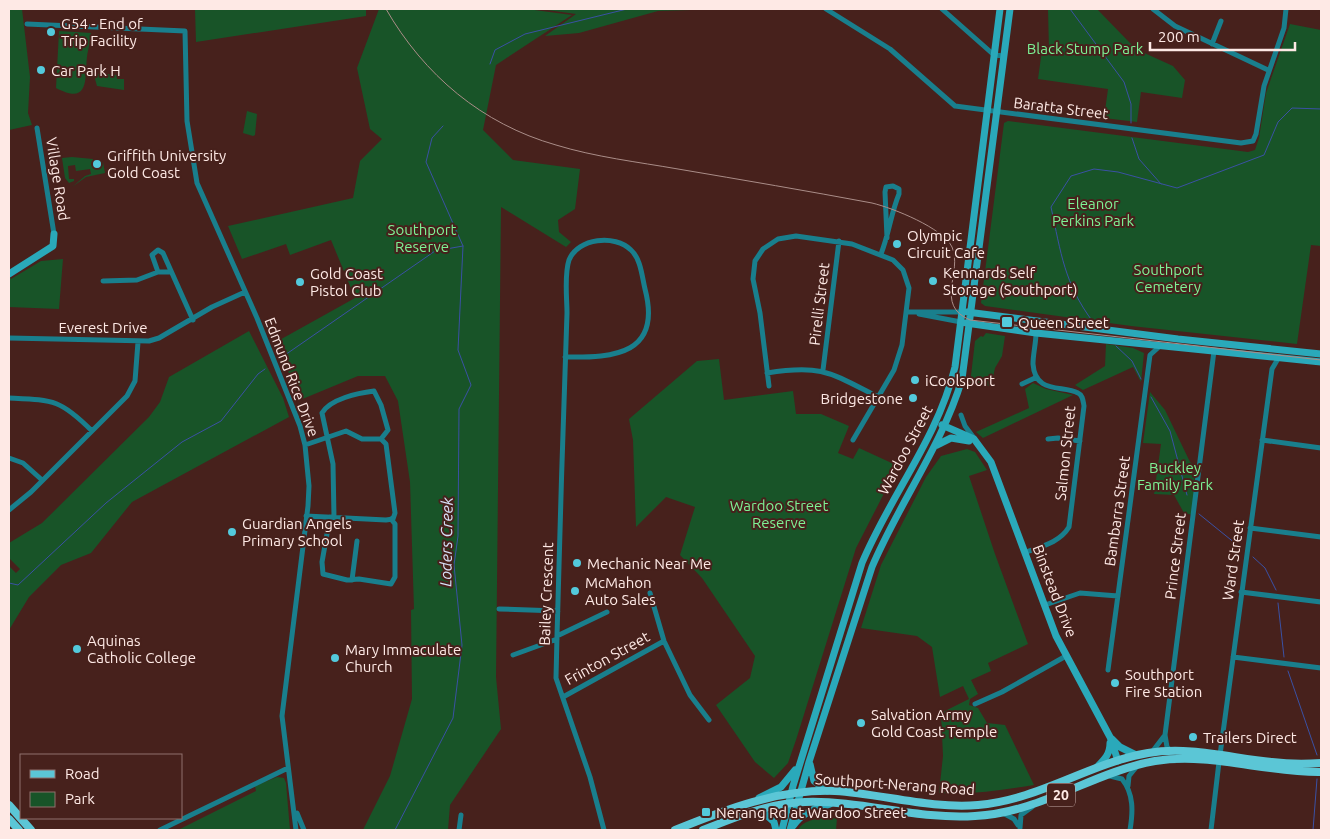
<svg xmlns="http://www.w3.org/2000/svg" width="1330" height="839" font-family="Ubuntu,sans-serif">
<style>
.green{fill:#185428}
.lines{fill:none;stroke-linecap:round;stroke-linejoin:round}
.stream{stroke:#3a51a4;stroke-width:1}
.street{stroke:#197f8d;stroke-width:5}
.secondary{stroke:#2aa9ba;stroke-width:7}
.primary{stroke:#5bc6d6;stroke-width:8}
.tram{stroke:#aa8d88;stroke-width:1}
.poi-dot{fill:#53cadc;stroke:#47211c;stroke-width:2}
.labels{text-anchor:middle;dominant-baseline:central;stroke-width:4;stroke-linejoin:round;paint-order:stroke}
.shield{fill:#47211c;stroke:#c7ada9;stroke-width:1}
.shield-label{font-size:14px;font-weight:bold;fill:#fee9e5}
.poi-label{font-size:15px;fill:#fee9e5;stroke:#47211c;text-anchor:start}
.park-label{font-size:15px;fill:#7df295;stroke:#47211c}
.street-label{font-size:15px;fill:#fee9e5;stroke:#47211c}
.water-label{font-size:16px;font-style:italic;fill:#d7e1f8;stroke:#47211c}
</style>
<rect width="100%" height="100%" fill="#47211c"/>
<path class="green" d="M9,9H22L30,77L28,113L32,125L9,130Z
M195,9H369L366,10V16L196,42Z
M379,9H527L572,15L496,65L483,130L513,160L580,169L575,209L558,220L559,232L571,242L566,247L501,207L496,677L501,729L450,805L448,830H363L390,776L412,699L411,610L414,609L410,482L398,401L385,376H358L300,400L276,342L355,298L331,240L290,255L286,244L242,259L228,226L353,198L360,161L382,139L370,129L357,68Z
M540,9H724L658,11L579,33L545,36L576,14Z
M1048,9H1097L1130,43L1140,51L1173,66L1185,80L1182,98L1141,92L1137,122L1104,118L1108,89L1038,79L1042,50H1049Z
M1290,24L1321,30V246L1311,245L1297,344L1131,326L985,306L981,303L1004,123L1008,121L1248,152L1255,150L1259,138L1266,93Z
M59,31L91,33C90,39 89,47 88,51C83,71 94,108 56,88Z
M99,73L117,75V79H124V90L97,86L95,79Z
M247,111L257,114L255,135L253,136L243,133Z
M72,157L93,159V164L103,162L105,173L86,177L72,187L85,176L91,174L90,169L76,171L75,165L68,166L69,179H74V181L69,183L65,178L62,158Z
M63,259L59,309L9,307V275L11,279L41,261Z
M249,331L283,398L289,417L132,502L91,553L61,565L29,597L9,630V566L16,573L20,569L9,558V543L42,523L149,417L160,402L169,377Z
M986,333L1005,336L1002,356L995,368L991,386L970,384L975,341L981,336L983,337Z
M1106,344L1133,348L1144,353L1141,382L1133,367L1083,390L1075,385L1105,366Z
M719,359L724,400L793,391L796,414H821L849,426L838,453L853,459L859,448L896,465L897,468L856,548L796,740L788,763L774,778L755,762L716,705L750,678L755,656L702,578L680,555L695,507L666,497L636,527L633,440L629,419L697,361Z
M1033,383L1046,389L1073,395L983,438L976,432L1029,408L1025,389Z
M1150,392L1165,410L1190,462L1194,465L1195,501L1193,515L1184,513L1174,495L1154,494L1161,444L1143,443Z
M967,449L975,452L987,470L969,476L995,554L1028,644L988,663L991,671L971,680L978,694L970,699L969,705L978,708L987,723L1005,725L1034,785C1002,790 971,795 939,793L943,756L941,713L969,699L963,686L940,697L932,647L917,636L861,628L881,565L926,477L941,456Z
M277,777L284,778L286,783L290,830H178L256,791L255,786Z
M837,818L836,830H798C805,817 823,819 837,818Z"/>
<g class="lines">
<path class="stream" d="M1070,9L1124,82L1131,104V123
M490,64L495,50L525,34L627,9
M1132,138L1139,159L1161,184
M1093,322C1064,283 1061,253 1051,207L1071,176L1094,169L1118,172L1177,188L1264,155L1278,122L1292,108L1321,109
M1116,346L1132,361L1141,379
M285,355L435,251L463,246
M1151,397L1170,431L1187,495
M1199,514L1241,548
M1253,557L1265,568L1276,590
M9,583L18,585L106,503L182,442L221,421L258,374L265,369
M1278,603L1284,657
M1288,671L1317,755
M395,830L453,718L462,645L454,565L458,536L459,409L471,385L458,350L463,246L426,162L432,138L443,126
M1313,830L1317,779"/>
<path class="street" d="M826,9L890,49L955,106L1241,143L1253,141L1256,134L1264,86L1284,28L1286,9
M942,9L994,55L1004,56
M1153,9L1175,26L1268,70
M27,24L185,31L187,121L197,183L257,318L300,426L305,445L309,486L308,506L282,716L296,830
M1212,44L1221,21
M37,128L54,234
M881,254C889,234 891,213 899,194V189L893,186L886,187L885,192L887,238
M158,272L152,255L158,250L163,253L193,320
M103,281L137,280L158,272H170
M907,312H962
M919,314L961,322
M9,338L149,341L159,338L212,307L245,292
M565,357C615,358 662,354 645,289C642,277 641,259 631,250C615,234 578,238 569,260C564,275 567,298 567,313C563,421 560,528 557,636L556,678L590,777L604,830
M823,370L839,241
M767,373C822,364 831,373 878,397
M1022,384L1037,377
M769,386L760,313L753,279L755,261L763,249L778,239L796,236L852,244L893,260L903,270L909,288L902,345L894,370L853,440
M9,398C53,400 60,399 92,431
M961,415L965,426L974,438
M1048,439L1058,438L1080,441
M1262,440L1321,448
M305,445L346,431L362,439H381L386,444L395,513L393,519L386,520L306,516
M9,458L23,463L42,480
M9,510L31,492L127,396L135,381L138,342
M330,517L322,562L323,574L347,580L359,579L391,584L395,577V524L391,519
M334,517L333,464L322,413C330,399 358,393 374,391L381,405L388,430L381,439
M1250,528L1321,537
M1026,552C1043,546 1060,542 1069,527L1084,406C1083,401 1083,395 1078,393C1062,385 1035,394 1033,364C1033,354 1036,343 1036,333
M352,580L357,541
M1241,592L1321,602
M650,593L664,641L690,695L709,720
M1045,605L1080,593L1118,596
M499,609L558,611
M557,636L607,612
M513,655L557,639
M1233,657L1321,668
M1108,670L1150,355L1160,346
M563,697L664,641
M975,704L1002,692L1066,656
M1171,751L1167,747L1165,735L1214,351
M1152,752L1165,735
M1220,755L1272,369L1279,357
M1110,776L1122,779C1134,794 1133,812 1130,830
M1128,786L1129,776L1138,765
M297,813L304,830
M1003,813L1014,819L1018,825
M1020,828L1021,815L1032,807
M160,830L288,768
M459,830L461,815
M1211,830L1219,762"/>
<path class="secondary" d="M9,274L53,246L54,234
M967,312L1178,339L1321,354
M966,323L1036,333L1321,362
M942,425L974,439L991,462L1056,636L1110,737L1118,761
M937,445L951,438L969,441
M1112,739L1120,747L1136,755
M810,764L814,781L827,791
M1097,767C1105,759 1110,754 1110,743
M759,798L781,787L795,770
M761,810L774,822L776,830
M793,826C802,813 815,808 830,804
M782,830L793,786L862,563C891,494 937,440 955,367L1000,9
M790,830L809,762L872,567C899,503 942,446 962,379L1010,9"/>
<path class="primary" d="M9,805L31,830
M9,819L19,830
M675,830C727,809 778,789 835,791C882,794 931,809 978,805C1039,800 1089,763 1148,753C1189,746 1231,758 1272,762C1289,764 1305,764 1321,763
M703,830C736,817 769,803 805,802C862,800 918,820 975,816C1040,813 1093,772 1155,761C1211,752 1266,773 1321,772"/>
<path class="tram" d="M386,9C424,75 482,124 556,145C595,157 638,162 678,169C743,180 808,191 872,203C893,208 943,228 952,247C963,272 934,305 970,320L1321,360"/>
</g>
<g class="poi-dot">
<circle cx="51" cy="32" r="5"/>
<circle cx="41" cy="70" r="5"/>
<circle cx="97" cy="164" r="5"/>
<circle cx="897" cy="244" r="5"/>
<circle cx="933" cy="281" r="5"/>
<circle cx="300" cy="282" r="5"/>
<rect x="1001" y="316" width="12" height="12" rx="2.5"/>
<circle cx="915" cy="380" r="5"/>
<circle cx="913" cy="398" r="5"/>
<circle cx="232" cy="532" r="5"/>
<circle cx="577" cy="563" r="5"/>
<circle cx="575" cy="591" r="5"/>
<circle cx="77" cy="649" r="5"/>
<circle cx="335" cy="658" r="5"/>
<circle cx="1115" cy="683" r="5"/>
<circle cx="861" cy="723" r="5"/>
<circle cx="1193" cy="737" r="5"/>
<rect x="701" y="807" width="10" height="10" rx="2.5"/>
</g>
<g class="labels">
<rect class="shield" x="1047" y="783.5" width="28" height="23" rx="4"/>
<g class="shield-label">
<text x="1061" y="795">20</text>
</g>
<g class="poi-label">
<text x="61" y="23">G54 - End of<tspan x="61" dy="17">Trip Facility</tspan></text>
<text x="51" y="70">Car Park H</text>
<text x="107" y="155">Griffith University<tspan x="107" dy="17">Gold Coast</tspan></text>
<text x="907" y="235">Olympic<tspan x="907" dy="17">Circuit Cafe</tspan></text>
<text x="943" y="272">Kennards Self<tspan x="943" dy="17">Storage (Southport)</tspan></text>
<text x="310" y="273">Gold Coast<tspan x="310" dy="17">Pistol Club</tspan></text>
<text x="1018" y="322">Queen Street</text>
<text x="925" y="380">iCoolsport</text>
<text x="903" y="398" text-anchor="end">Bridgestone</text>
<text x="242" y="523">Guardian Angels<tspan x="242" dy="17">Primary School</tspan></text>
<text x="587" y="563">Mechanic Near Me</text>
<text x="585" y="582">McMahon<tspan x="585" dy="17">Auto Sales</tspan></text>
<text x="87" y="640">Aquinas<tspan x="87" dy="17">Catholic College</tspan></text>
<text x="345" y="649">Mary Immaculate<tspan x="345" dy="17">Church</tspan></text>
<text x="1125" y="674">Southport<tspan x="1125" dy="17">Fire Station</tspan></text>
<text x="871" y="714">Salvation Army<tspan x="871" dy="17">Gold Coast Temple</tspan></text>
<text x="1203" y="737">Trailers Direct</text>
<text x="716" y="812">Nerang Rd at Wardoo Street</text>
</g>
<g class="park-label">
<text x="1085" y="48">Black Stump Park</text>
<text x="1093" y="203">Eleanor<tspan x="1093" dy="17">Perkins Park</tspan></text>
<text x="422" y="229">Southport<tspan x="422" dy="17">Reserve</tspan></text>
<text x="1168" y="269">Southport<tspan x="1168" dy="17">Cemetery</tspan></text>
<text x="1175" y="467">Buckley<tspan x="1175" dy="17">Family Park</tspan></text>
<text x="779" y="505">Wardoo Street<tspan x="779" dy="17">Reserve</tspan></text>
</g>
<g class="street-label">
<text transform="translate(1061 108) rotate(7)">Baratta Street</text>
<text transform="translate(58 179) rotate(81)">Village Road</text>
<text transform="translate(819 304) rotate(-83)">Pirelli Street</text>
<text x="103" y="327">Everest Drive</text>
<text transform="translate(292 377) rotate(69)">Edmund Rice Drive</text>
<text transform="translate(905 450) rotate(-62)">Wardoo Street</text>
<text transform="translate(1065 453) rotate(-84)">Salmon Street</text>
<text transform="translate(1117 511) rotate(-82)">Bambarra Street</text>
<text transform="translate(1175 556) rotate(-83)">Prince Street</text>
<text transform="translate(1233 560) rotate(-82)">Ward Street</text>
<text transform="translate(1055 591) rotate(69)">Binstead Drive</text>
<text transform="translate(546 594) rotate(-88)">Bailey Crescent</text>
<text transform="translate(607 658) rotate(-29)">Frinton Street</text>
<text transform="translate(895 784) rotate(4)">Southport-Nerang Road</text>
</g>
<g class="water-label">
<text transform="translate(446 542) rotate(-89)">Loders Creek</text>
</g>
</g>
<rect width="1330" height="839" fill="none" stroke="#fee9e5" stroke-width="20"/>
<rect x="20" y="754" width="162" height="65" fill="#47211c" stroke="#90716c"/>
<rect x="30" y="770" width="25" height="8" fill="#5bc6d6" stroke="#90716c"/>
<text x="65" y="779" font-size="15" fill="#fee9e5">Road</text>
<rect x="30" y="792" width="25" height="15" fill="#185428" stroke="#90716c"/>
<text x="65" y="804" font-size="15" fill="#fee9e5">Park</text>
<path d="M1150 42v8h145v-8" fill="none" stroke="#fee9e5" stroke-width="2.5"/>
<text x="1158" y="42" font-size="15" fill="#fee9e5" stroke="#47211c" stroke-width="4" paint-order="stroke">200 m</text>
</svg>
